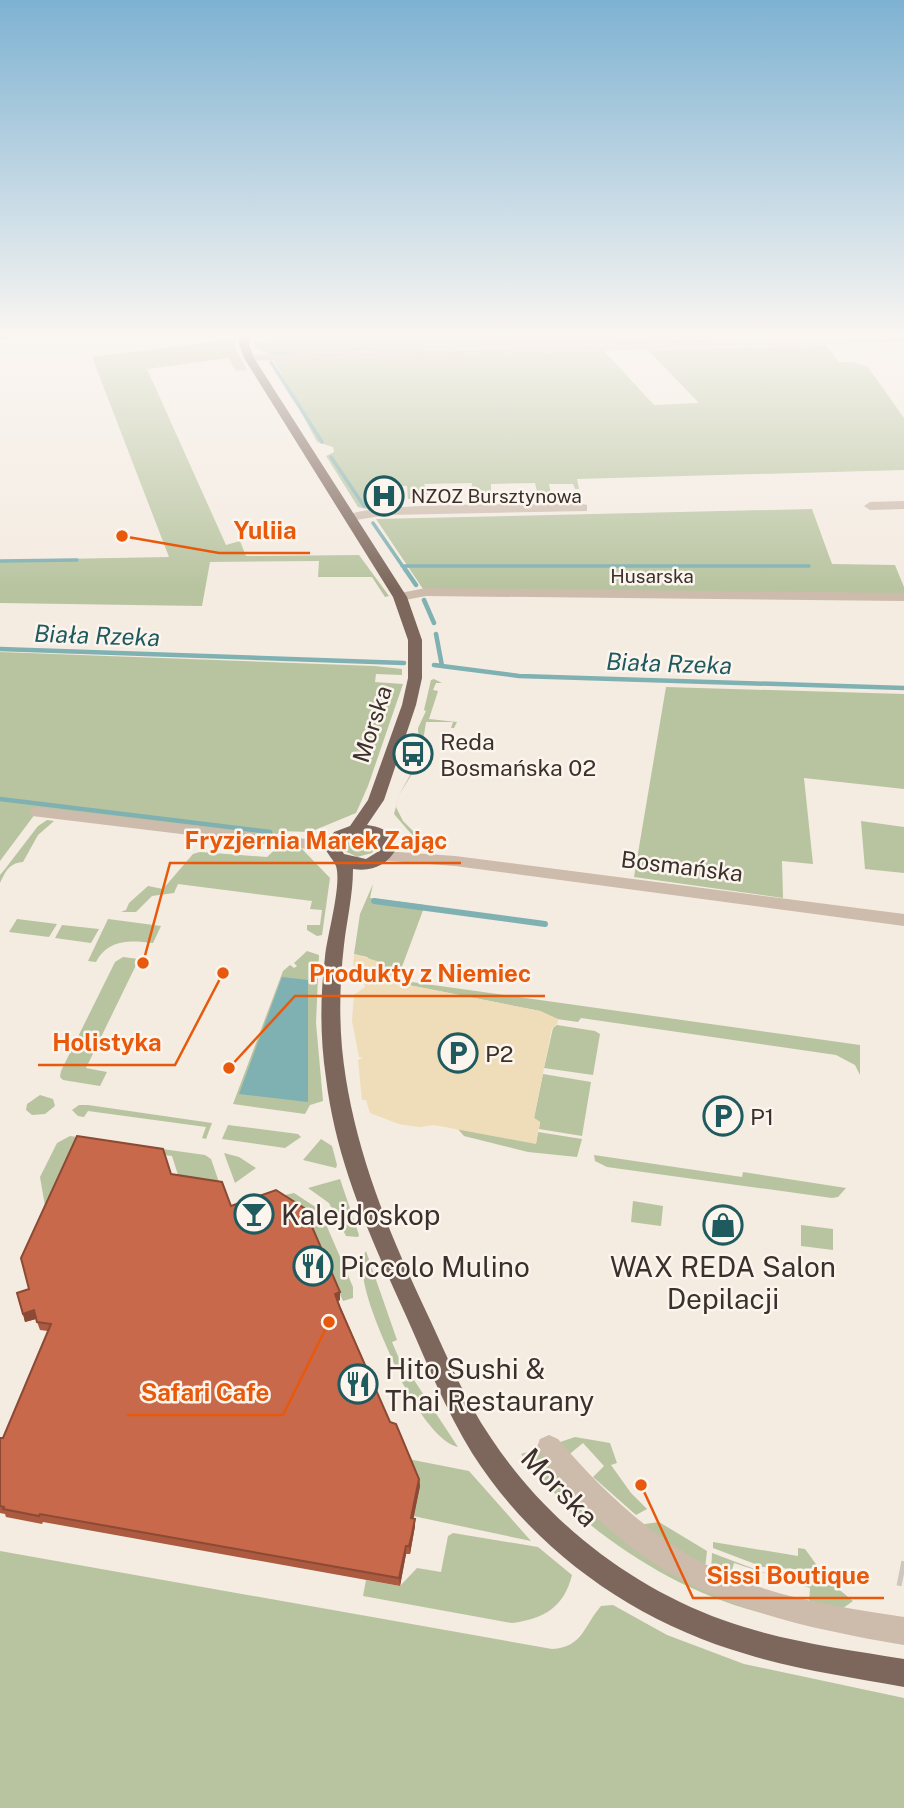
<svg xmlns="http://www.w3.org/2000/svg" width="904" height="1808" font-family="'Public Sans',sans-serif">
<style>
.green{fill:#b8c4a0}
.sand{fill:#efdcb8}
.water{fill:#7fb0b2}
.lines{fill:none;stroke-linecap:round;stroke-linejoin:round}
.stream-far2{stroke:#7fb0b2;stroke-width:3.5}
.stream-far1{stroke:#7fb0b2;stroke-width:4.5}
.stream{stroke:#7fb0b2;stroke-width:6}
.minor-tunnel{stroke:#cfc6bd;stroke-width:25;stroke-dasharray:25 13;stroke-linecap:butt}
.minor{fill:#cdbbac;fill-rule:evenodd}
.major{fill:#7d675c;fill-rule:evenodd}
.wall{fill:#ac5a40}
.shaded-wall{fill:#8c4a34}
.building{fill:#c8694b;stroke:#8c4a34;stroke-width:2}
.labels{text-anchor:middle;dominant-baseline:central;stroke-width:5;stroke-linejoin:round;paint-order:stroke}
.far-poi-label{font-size:19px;fill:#3b302b;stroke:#fbf5ee;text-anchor:start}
.far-street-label{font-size:19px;fill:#3b302b;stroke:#fbf5ee}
.street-label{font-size:23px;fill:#3b302b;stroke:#fbf5ee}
.poi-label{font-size:23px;fill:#3b302b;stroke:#fbf5ee;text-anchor:start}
.water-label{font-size:24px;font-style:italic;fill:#1f5a5e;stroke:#fbf5ee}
.near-poi-label{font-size:28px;fill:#3b302b;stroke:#fbf5ee;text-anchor:start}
.near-street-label{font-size:28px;fill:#3b302b;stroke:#fbf5ee}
.leader{fill:none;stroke:#e8590c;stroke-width:2.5}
.callout-dot{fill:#e8590c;stroke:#fbf5ee;stroke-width:2.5}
.callout-label{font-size:24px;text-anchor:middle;font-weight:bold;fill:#e8590c;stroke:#fbf5ee;stroke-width:5;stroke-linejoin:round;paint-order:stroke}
</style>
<rect width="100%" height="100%" fill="#f4ebe1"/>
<path class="green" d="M260,334H782L785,339L270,354L255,348V338L257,337L256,342H267Z
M236,336L235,348L247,370L236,371L229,358L147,369L226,545L240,541L246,556L359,555L389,596L385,597L372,577H318L319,561L210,562L202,606L0,603V560L169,557L92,357L233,339Z
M826,345L839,362H853L868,367L904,418V470L577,479L579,489H575L573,484H549L553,504H551L533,501L532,497L538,496L535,483L491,484V493L472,497L474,495L471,492L472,483L424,484L428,494H425V499H447V502L423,503L422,494L413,495V499H408L407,486L376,485V508L371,510L358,507L326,456L334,452L333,447L317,442L274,360L604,351L654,405L699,403L648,350Z
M812,509L832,564L895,565L904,587V595L423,589L376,519Z
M0,652L374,666L402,669V675L376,674L375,682L403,684L368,786L356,813L310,832L280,831L275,837L38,810L0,861Z
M434,679L442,683H436L433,690L438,691L429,719L457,722L454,728H451L453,722H426L420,761L399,795L396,807L403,821L423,841L441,848L419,843L394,814L399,795L419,759L418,728L426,711L424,710L431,680Z
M666,687L904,694V789L804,778L813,864L782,861L783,898L634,877Z
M47,820L54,821L38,835L23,862C9,863 6,871 0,883V875L5,869L38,826Z
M861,821L904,827V873L865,869Z
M360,836L370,838L376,843L372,853L357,857L345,851L347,841Z
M280,845L302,849L330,878L322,935L317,936L307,930V925H320L322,910L310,909L312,901L178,884L174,893L152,896L136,912H121L126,910L129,903L148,886L163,889L193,854L200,852L267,857Z
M373,884L370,898L425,905L397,980L860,1045V1075L855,1065L836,1055L581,1018L578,1022L557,1019L540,1011L398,983L367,957L354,954L360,914Z
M17,919L57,924L49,937L9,932Z
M108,919L161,926L153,943C130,940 108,939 96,962L88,961Z
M62,925L99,929L91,943L55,938Z
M307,951L319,955L316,1023L323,1101L310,1105L305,1114L233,1104L283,971L290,965L294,968L297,966L294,963Z
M123,957L139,959L86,1068L107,1072L100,1086L63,1080L60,1077L61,1071L115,962Z
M557,1025L595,1031L600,1034L593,1075L544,1068L553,1028Z
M543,1074L591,1082L582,1136L539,1129L540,1122L534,1118Z
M40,1095L53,1099L55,1106L45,1114L32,1115L26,1110L27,1104Z
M79,1105H88L212,1123L206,1139L202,1138L206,1127L88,1111L84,1117L78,1116L72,1110Z
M228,1125L298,1134L301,1137L285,1148L222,1139Z
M458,1129L536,1143L538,1132L582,1139L577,1157L528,1152L464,1136Z
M70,1136L205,1155L211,1159L221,1188L179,1178L172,1156L80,1143L36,1238L31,1236L45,1206L40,1177L57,1143Z
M321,1139L332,1146L337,1165L336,1168L303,1160Z
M224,1153L239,1157L256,1168L235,1183Z
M594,1155L742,1177L743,1172L846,1188L838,1197L832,1198L607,1167L595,1161Z
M340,1179L359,1235L358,1237L346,1236L329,1203L308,1188Z
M294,1193L317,1208L322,1215L353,1287V1298L343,1301L306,1217L276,1197Z
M633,1201L663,1206L661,1226L631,1222Z
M801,1225L833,1229V1250L801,1246Z
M366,1251L397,1340L392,1342L404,1370L398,1372C387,1347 351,1274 366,1251Z
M408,1379L410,1382L414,1380L458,1447C437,1443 412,1401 402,1382Z
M575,1437L610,1443L617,1463L611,1465L631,1493L647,1509L636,1515L593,1477L604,1466L583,1443L566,1457L557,1443Z
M543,1447L664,1562L904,1644C855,1633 806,1625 758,1612C686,1593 618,1552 564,1502C548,1488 535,1470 521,1454Z
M408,1459L469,1471L531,1541L413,1516Z
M659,1522L707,1551L705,1569L638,1525Z
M453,1533L538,1547L572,1575C564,1607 544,1619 512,1623L363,1596L366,1580L400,1586L417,1568L441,1572L448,1536Z
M713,1542L798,1556V1548L805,1549L821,1571L763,1567L713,1548Z
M0,1551L552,1649C583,1647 583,1627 601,1606L613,1605L667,1635L744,1664L904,1698V1808H0Z
M712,1553L771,1575L825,1578L853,1601L839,1611L809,1605L810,1588L734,1563L729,1580L711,1573Z"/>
<path class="sand" d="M354,954L377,961L399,983L540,1011L558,1019L557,1025L552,1028L534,1118L540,1122L536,1144L434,1125L419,1127L399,1124L370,1113L366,1100H362L358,1060L363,1058L359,1057L352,1021L354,995L365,987L362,973L353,969Z"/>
<path class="water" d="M282,977L308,980V1102L239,1094Z"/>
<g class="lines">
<path class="stream-far2" d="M20,336L32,334
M0,338L12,337
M670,343L710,342
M617,344L652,343
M272,353L294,354
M271,362L322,442
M331,457L364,506
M373,523L406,571
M0,561L77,560
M402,566H809"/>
<path class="stream-far1" d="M405,569L416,585
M424,600L434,623
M436,634L442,666
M0,649L404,663
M434,665L519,676L904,688
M0,799L270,832"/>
<path class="stream" d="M374,901L545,924"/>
<path class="minor-tunnel" d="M899,1573L904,1574"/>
<path class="minor" d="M904,336V342L249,361L244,358L249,355Z
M904,501V509L870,510L864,506L870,502Z
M583,504L587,505V511L387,515L350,521L344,517C364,501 546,505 583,504Z
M426,588L904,593V601L426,596L400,601L393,597L395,594Z
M38,807L332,842L340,847L332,852L32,816L30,812L32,808Z
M384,851L455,856L904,914V926L455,866L378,860L376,856L378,852Z
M549,1435L558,1439C607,1497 665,1550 737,1579C790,1600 848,1608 904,1617V1645C777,1623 672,1599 580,1501C565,1484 546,1467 537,1447L540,1439Z"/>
<path class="major" d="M240,334H250L249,344L254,358L407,597L422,640V678L416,705L384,800L367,825C383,827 392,832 397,848C387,865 373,872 353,869C353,895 347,919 344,945C340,979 339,1014 342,1048C351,1140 385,1224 424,1307C445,1351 463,1397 491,1438C546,1521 629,1586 723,1620C781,1641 844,1649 904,1659V1687C851,1677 797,1670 746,1654C635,1622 534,1551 472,1453C446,1411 427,1363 407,1318C372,1241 336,1163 326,1078C320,1038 320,997 325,957C327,935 342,885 336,866C334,861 327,853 324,847L334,832L350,826L368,800L402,705L408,678V640L393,597L244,358L239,344ZM357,835L371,836L378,841L379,851L366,859L344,854L340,847L342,843Z"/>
</g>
<path class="wall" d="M171,1174L231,1206L340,1292V1300L338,1301L390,1422L419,1479L420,1486L413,1518L415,1526L410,1554H406L400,1586L43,1522L42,1524L6,1517L5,1514L0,1513V1438H3L48,1331L40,1330L36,1319L25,1322L23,1314L29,1289Z"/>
<path class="shaded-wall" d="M340,1292V1300L335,1302V1294Z
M34,1310L36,1319L25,1322L23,1314Z
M419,1479L420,1486L412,1526L411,1518Z
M415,1519V1526L410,1554L409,1546Z
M406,1546V1554L400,1586L399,1578Z"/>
<path class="building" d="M77,1136L163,1149L171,1174L222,1182L231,1206L276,1190L304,1208L340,1292L335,1294L340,1308L390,1422L396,1424L419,1479L411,1518L415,1519L412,1534L409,1546H406L399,1578L40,1514L39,1516L3,1509L4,1507L0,1506V1438H3L51,1324L37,1322L34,1310L23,1314L17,1293L29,1289L21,1258Z"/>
<linearGradient id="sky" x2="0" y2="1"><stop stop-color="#7eb2d2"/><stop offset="0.57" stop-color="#faf6f2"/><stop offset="1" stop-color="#faf6f2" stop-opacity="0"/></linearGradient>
<rect width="904" height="588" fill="url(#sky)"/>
<defs>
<g id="hospital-ring" transform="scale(2.0125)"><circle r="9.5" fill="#fbf5ee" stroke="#1f5a5e" stroke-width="1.5"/><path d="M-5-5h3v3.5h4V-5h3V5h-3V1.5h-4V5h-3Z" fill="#1f5a5e"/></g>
<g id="bus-ring" transform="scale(2.0125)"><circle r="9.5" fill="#fbf5ee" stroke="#1f5a5e" stroke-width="1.5"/><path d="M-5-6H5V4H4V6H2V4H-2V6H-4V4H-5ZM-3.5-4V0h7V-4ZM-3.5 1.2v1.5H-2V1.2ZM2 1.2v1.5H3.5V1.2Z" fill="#1f5a5e"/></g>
<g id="parking-ring" transform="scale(2.0125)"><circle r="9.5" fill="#fbf5ee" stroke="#1f5a5e" stroke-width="1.5"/><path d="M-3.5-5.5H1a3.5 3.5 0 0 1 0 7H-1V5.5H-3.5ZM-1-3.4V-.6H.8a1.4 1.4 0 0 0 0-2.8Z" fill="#1f5a5e"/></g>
<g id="bar-ring" transform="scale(2.0125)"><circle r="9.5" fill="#fbf5ee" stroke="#1f5a5e" stroke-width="1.5"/><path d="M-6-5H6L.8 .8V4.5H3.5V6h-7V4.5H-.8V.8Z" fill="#1f5a5e"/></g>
<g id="shop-ring" transform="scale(2.0125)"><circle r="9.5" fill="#fbf5ee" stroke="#1f5a5e" stroke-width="1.5"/><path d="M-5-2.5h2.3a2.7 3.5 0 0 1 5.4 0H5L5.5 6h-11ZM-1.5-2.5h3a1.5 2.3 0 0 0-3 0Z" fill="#1f5a5e"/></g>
<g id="restaurant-ring" transform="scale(2.0125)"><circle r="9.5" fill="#fbf5ee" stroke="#1f5a5e" stroke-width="1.5"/><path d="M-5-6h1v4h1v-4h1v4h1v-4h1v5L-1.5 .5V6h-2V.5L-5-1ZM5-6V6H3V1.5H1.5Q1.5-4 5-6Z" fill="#1f5a5e"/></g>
</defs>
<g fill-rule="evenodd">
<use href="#hospital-ring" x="384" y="496"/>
<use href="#bus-ring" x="413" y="754"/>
<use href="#parking-ring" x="458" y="1053"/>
<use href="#parking-ring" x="723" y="1116"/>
<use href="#bar-ring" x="254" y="1214"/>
<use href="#shop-ring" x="723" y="1225"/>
<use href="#restaurant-ring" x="313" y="1266"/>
<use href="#restaurant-ring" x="358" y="1384"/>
</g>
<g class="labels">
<g class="far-poi-label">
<text x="411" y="496">NZOZ Bursztynowa</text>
</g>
<g class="far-street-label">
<text x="652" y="576">Husarska</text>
</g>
<g class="street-label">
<text transform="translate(372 724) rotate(-72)">Morska</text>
<text transform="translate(682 866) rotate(7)">Bosmańska</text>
</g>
<g class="poi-label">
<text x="440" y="741">Reda<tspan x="440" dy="26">Bosmańska 02</tspan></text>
<text x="485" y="1053">P2</text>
<text x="750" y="1116">P1</text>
</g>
<g class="water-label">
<text transform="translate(97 635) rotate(2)">Biała Rzeka</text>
<text transform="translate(669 663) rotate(2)">Biała Rzeka</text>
</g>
<g class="near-poi-label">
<text x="281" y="1214">Kalejdoskop</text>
<text x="340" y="1266">Piccolo Mulino</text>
<text x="723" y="1266" text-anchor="middle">WAX REDA Salon<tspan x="723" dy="32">Depilacji</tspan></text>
<text x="385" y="1368">Hito Sushi &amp;<tspan x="385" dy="32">Thai Restaurany</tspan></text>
</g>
<g class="near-street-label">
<text transform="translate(560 1487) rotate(46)">Morska</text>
</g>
</g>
<path class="leader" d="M122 536L219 553H310M143 963L170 863H461M229 1068L295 996H545M223 973L175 1065H38M329 1322L283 1415H127M641 1485L693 1598H884"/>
<g class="callout-dot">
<circle cx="122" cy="536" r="7"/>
<circle cx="143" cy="963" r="7"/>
<circle cx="229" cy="1068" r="7"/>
<circle cx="223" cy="973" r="7"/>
<circle cx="329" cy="1322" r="7"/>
<circle cx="641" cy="1485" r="7"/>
</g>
<g class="callout-label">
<text x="265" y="539">Yuliia</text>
<text x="316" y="849">Fryzjernia Marek Zając</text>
<text x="420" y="982">Produkty z Niemiec</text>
<text x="107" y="1051">Holistyka</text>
<text x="205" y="1401">Safari Cafe</text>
<text x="788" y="1584">Sissi Boutique</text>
</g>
</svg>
